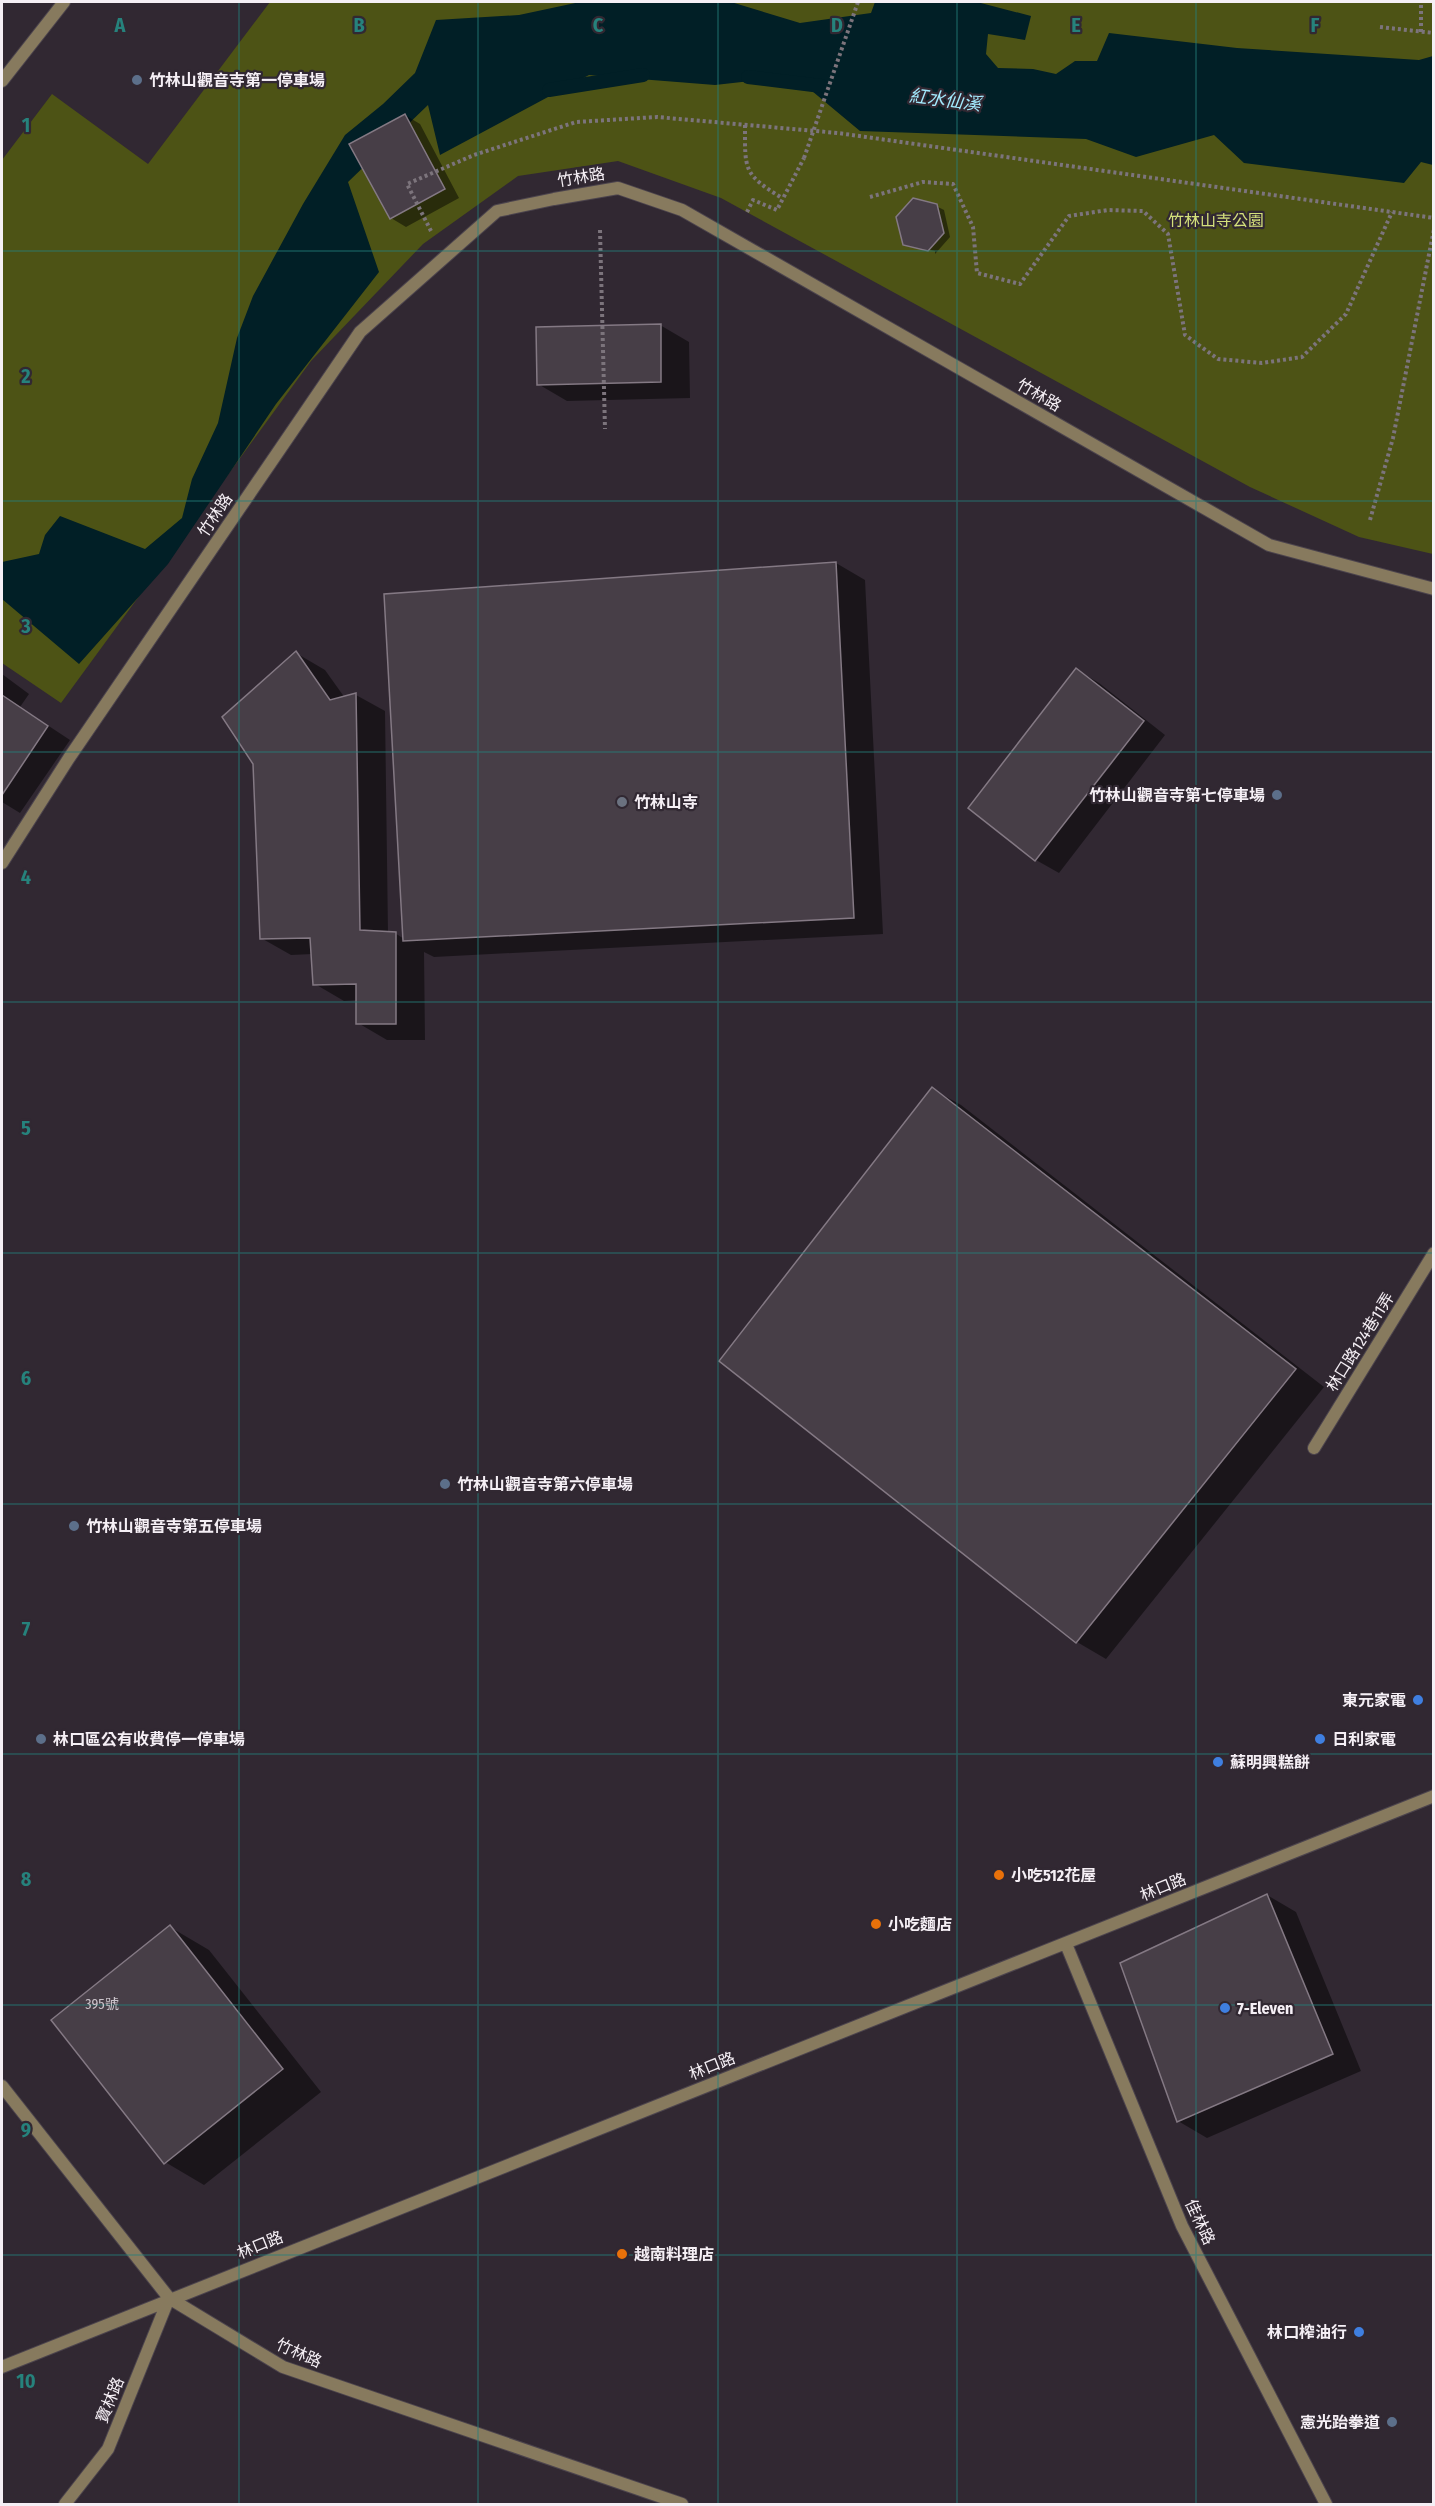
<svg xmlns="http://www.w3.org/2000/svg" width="1435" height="2506" font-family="'Fira Sans Condensed','Noto Sans TC',sans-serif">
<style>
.green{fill:#4d5315}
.water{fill:#011f26}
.shadow{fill:#0007}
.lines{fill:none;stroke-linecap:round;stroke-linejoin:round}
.stream{stroke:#011f26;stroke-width:14}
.building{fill:#473e47;stroke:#847984;stroke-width:1.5}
.lane-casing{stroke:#4c444d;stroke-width:14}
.street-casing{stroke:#4c444d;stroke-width:14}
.path{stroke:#7c747c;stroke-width:4;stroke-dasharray:3 3;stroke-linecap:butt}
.lane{stroke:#877a5e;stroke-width:12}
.street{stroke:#877a5e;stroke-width:12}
.path-bridge{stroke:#7c747c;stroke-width:4;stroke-dasharray:3 3;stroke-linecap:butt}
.grid{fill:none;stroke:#26827c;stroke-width:1.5;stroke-opacity:0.55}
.service-dot{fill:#5c6f8a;stroke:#312832;stroke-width:2}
.worship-dot{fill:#6b7280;stroke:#312832;stroke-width:2}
.shop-dot{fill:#3f7fe0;stroke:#312832;stroke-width:2}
.food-dot{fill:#e8710a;stroke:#312832;stroke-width:2}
.labels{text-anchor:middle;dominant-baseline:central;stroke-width:4.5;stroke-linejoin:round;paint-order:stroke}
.number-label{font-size:14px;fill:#cac3ca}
.poi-label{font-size:16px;font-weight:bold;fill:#f5eff5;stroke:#312832;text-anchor:start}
.street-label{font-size:16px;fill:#f5eff5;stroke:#312832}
.park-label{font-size:16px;fill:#d4e07b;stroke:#312832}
.water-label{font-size:18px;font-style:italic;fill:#a3ebff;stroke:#312832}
.grid-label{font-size:20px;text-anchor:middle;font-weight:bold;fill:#26827c;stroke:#312832;stroke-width:4.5;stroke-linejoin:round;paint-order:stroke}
</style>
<rect width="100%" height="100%" fill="#312832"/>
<path class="green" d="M270,2H1433V554L1359,537L1250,487L721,198L618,161L518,176L423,244L311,361L61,703L2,663V160L52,94L148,164Z"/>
<path class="water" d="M580,2H731L800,23L871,13L875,2H977L1031,16L1025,40L988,34L986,54L998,68L1033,69L1056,74L1075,61H1097L1109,33L1237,48L1419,60L1433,56V165L1421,162L1404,183L1244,163L1214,135L1136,157L1086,139L860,131L794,76L715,85L589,75L440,155L428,105L348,182L379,272L276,404L168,564L79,664L2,599V562L39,554L45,535L60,516L145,549L182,518L192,479L218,423L237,338L253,296L303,204L345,135L383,104L415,73L436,20L519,15Z"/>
<path class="shadow" d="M405,115L420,124L459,198L406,227L391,218Z
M936,206L944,210L950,237L935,254V251L904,244Z
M660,325L689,342L690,398L567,401L538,384Z
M836,563L865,580L883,934L434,957L424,952L425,1040H387L358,1023V1000L344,1001L315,984L313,954L291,955L261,938L296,653L325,670L345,698L356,695L385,711L388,933H395L404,939Z
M1077,670L1099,683L1165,735L1059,873L1036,860L970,808Z
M2,674L29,694L20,707L70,740L20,813L2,802Z
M932,1089L961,1105L1324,1387L1106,1659L1077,1642Z
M1267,1895L1296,1912L1361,2071L1207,2138L1178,2121Z
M170,1927L209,1950L321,2092L204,2185L165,2162Z"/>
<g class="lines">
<path class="stream" d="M748,77L821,86
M549,90L643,75"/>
</g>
<path class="building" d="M405,114L445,189L390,219L349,144Z
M913,198L937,204L944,233L928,251L903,245L896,217Z
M661,324V382L537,385L536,327Z
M836,562L854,918L403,941L384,594Z
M296,651L330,700L356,693L360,930L396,932V1024H356V984L313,985L310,938L260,939L253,764L222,717Z
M1076,668L1144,721L1035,861L968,808Z
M2,695L48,726L2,795Z
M932,1087L1296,1369L1076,1643L719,1361Z
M1267,1894L1333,2054L1177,2122L1120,1963Z
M170,1925L283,2069L164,2164L51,2020Z"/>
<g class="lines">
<g class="lane-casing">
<path id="lane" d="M1314,1448L1434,1253"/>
</g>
<g class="street-casing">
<path id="street" d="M2,81L64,2
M2,863L69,758L360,332L497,211L554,199L618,188L682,210L1269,545L1434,589
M1066,1944L1182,2226L1326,2504
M2,2086L169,2298L283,2367L682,2504
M2,2367L1434,1796
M65,2504L108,2449L169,2298"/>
</g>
<path class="path" d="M1380,27L1434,33
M1421,32V2
M745,125C745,170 743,174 782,198
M870,197L923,182L953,184L973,227L977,273L1020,284L1069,216L1108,210L1143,211L1168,234L1185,335L1218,359L1262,363L1302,357L1346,314L1392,212
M747,212L753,200L777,210L804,158
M600,230L605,429
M431,231L407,184L474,155L576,122L657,117L838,133L1434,218
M1370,520L1393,438L1434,229"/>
<use href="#lane" class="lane"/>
<use href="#street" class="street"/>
<path class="path-bridge" d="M804,158L858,2"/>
</g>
<path class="grid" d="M239,2V2504M478,2V2504M718,2V2504M957,2V2504M1196,2V2504M2,251H1434M2,501H1434M2,752H1434M2,1002H1434M2,1253H1434M2,1504H1434M2,1754H1434M2,2005H1434M2,2255H1434"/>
<g class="service-dot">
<circle cx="137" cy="80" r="6"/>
<circle cx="1277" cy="795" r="6"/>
<circle cx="445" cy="1484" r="6"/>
<circle cx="74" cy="1526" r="6"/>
<circle cx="41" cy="1739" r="6"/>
<circle cx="1392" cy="2422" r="6"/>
</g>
<circle class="worship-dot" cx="622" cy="802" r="6"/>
<g class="shop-dot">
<circle cx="1418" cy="1700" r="6"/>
<circle cx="1320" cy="1739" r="6"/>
<circle cx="1218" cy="1762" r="6"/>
<circle cx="1225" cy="2008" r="6"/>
<circle cx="1359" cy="2332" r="6"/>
</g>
<g class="food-dot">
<circle cx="999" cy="1875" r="6"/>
<circle cx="876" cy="1924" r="6"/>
<circle cx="622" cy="2254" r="6"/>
</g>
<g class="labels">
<g class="number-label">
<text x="102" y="2004">395號</text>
</g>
<g class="poi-label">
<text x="149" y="80">竹林山觀音寺第一停車場</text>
<text x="1265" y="795" text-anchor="end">竹林山觀音寺第七停車場</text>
<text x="634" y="802">竹林山寺</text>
<text x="457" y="1484">竹林山觀音寺第六停車場</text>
<text x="86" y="1526">竹林山觀音寺第五停車場</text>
<text x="1406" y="1700" text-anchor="end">東元家電</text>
<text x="53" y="1739">林口區公有收費停一停車場</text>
<text x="1332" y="1739">日利家電</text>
<text x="1230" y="1762">蘇明興糕餅</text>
<text x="1011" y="1875">小吃512花屋</text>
<text x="888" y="1924">小吃麵店</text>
<text x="1237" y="2008">7-Eleven</text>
<text x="634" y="2254">越南料理店</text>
<text x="1347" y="2332" text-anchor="end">林口榨油行</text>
<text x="1380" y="2422" text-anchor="end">憲光跆拳道</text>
</g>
<g class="street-label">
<text transform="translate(581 177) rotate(-9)">竹林路</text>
<text transform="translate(1039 395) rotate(30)">竹林路</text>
<text transform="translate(215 515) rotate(-56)">竹林路</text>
<text transform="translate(1360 1342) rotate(-58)">林口路124巷11弄</text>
<text transform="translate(1163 1887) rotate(-22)">林口路</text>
<text transform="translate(712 2066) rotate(-22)">林口路</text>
<text transform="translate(1200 2222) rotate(65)">佳林路</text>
<text transform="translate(260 2245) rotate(-22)">林口路</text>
<text transform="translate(299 2353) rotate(24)">竹林路</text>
<text transform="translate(110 2400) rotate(-68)">寶林路</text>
</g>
<g class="park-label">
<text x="1216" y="220">竹林山寺公園</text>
</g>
<g class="water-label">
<text transform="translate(945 100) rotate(7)">紅水仙溪</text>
</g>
</g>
<g class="grid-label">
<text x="120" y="32">A</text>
<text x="359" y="32">B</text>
<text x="598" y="32">C</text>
<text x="837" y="32">D</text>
<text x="1076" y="32">E</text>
<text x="1315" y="32">F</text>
<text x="26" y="132">1</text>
<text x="26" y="383">2</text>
<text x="26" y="633">3</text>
<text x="26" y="884">4</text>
<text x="26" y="1135">5</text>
<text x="26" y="1385">6</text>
<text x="26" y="1636">7</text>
<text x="26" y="1886">8</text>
<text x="26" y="2137">9</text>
<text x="26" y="2388">10</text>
</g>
<rect width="1435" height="2506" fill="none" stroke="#f5eff5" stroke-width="6"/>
</svg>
